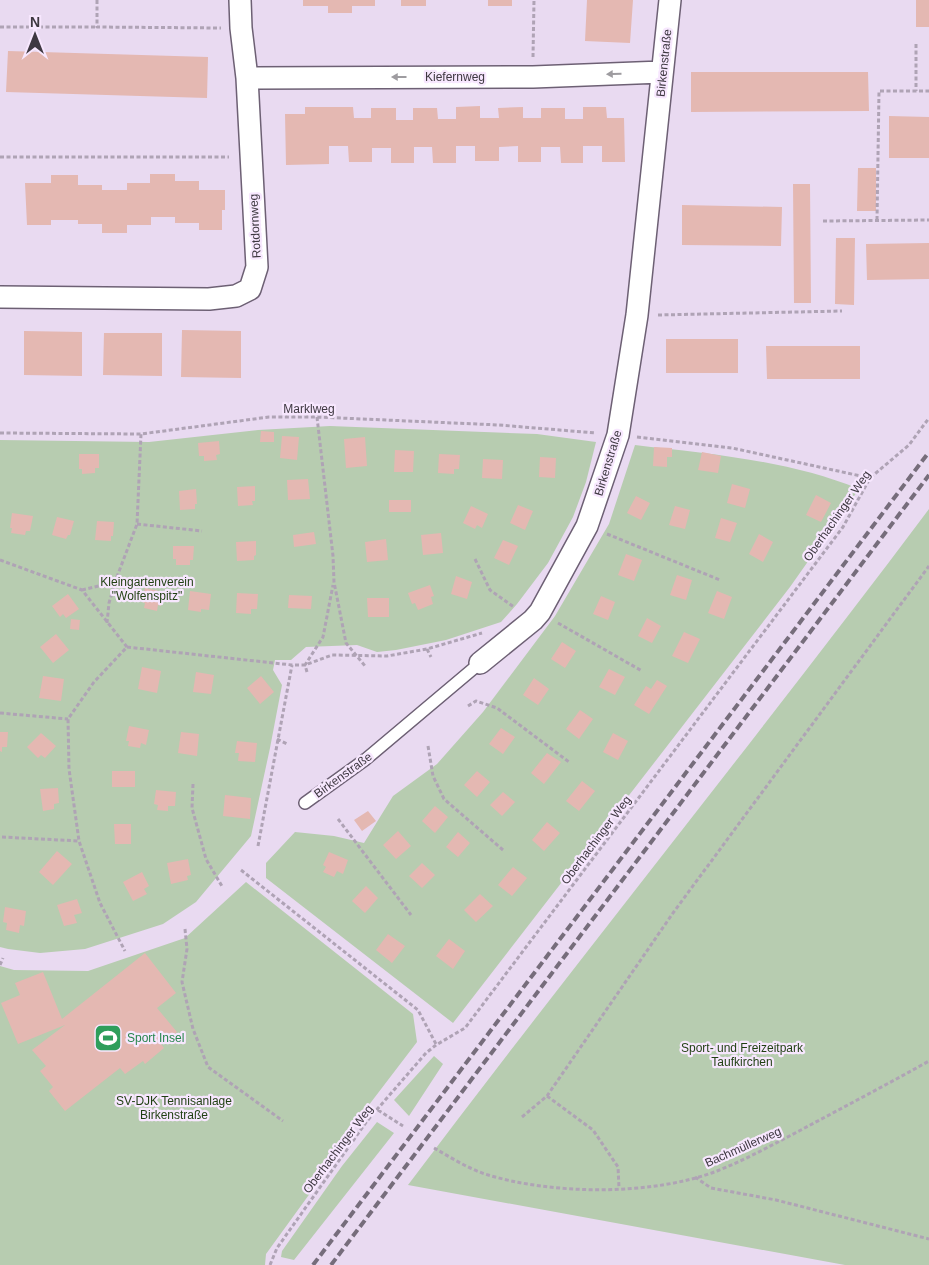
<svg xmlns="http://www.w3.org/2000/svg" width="929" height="1265" font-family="Helvetica,sans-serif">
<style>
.green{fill:#b7ccb0}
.building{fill:#e4b8b2}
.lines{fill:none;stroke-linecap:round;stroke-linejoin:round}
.service-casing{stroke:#6d6074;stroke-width:14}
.minor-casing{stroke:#6d6074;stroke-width:24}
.path{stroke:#afa3b5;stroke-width:3;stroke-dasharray:4 2.5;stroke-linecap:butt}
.service{stroke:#fff;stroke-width:11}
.minor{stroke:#fff;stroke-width:21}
.rail{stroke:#766d7b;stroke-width:4;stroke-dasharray:8 4;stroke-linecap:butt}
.oneway{fill:#9e9ca0}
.labels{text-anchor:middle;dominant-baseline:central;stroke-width:4.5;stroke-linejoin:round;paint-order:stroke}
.street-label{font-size:12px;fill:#3e3841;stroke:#f7e7fe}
.park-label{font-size:12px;fill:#1f3f11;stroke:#f7e7fe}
.leisure-label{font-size:12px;fill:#27864d;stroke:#f7e7fe;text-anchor:start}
</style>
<rect width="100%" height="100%" fill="#e9daf1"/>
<path class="green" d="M330,426L537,434L596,442L586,482L573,517L548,563L517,604L501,622L446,640L396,650L377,652L357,645L306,647L291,660H275L273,670L282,685L270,748L251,836L196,902L163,924L85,949L40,953L8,949L0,947V440L149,442L258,430Z
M635,445C710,454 788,460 859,489L790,587L453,1023L266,878V863L295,832L334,836L364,843L393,796L437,764L483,712L555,616L609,524Z
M929,509V1265H845L408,1185C579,958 758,737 929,509Z
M246,882L413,1014L417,1042L320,1169L324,1174L266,1254L265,1265H0V966L14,970L88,971L185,938Z
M434,1056L443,1064L409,1116L394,1100Z
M377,1122L394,1133L294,1260L281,1257L282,1251L342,1166Z"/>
<path class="building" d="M303,0H375V6H352V13H328V6H303Z
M401,0H426V6H401Z
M488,0H512V6H488Z
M587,0H633L630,43L585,41Z
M916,0H929V27H916Z
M8,51L208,57L207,98L6,92Z
M691,72H868L869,111L691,112Z
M480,106V118H499L498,108L523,107V118H541V108H565V119H583V107H606L607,118H624L625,162H602V146H583V163H561L560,147H541V162H518V146L499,147V161H475V146H456V163H433L432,147H414V163H391V148H372V162H349L348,146H329V164L286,165L285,114H305V107H353L354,118H371V108H396V120H413V108H437L438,119H456V107Z
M889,116L929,117V158H889Z
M858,168H876V211H857Z
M150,174H175V181H199V190H225V210H222V230H199V223H175V217H151V225H127V233H102V224H78V220H51V225H27L25,183H51V175H78V185H102V190H127V183H150Z
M793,184H810L811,303H794Z
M682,205L782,207L781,246L682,245Z
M836,238H855L854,305L835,304Z
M929,243V279L867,280L866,244Z
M182,330L241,331V378L181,377Z
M24,331L82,332V376L24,375Z
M104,333H162V376L103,375Z
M666,339H738V373H666Z
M766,346H860V379H767Z
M261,431L274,432V442H260Z
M282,436L299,437L297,460L280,458Z
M365,437L367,466L346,468L344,439Z
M219,441L220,454L216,455L217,460L204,461V456H199L198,443Z
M654,447L672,448V457H667V467L653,466Z
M395,450L414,451L413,472H394Z
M702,452L721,456L718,473L698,470Z
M79,454H99V468H95V473L82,474V469H79Z
M439,454L460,455L459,469H454V474L438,473Z
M540,457L556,458L555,478L539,477Z
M483,459L503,460L502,479L482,478Z
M308,479L310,499L288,500L287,480Z
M732,484L750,489L745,508L727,503Z
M255,486V501H252L253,505L238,506L237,487Z
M196,489L197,504H195V509L180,510L179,491Z
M816,495L831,503L821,522L806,515Z
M636,496L650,503L641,520L627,513Z
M389,500H411V512H389Z
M518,505L533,511L525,530L510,523Z
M471,506L488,514L482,528L477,525L475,529L463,523Z
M675,506L690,510L685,529L669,525Z
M12,513L33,516L30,531H26L25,535L11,533L12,528H10Z
M57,517L74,521L70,535H68L66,539L52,535Z
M721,518L737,523L730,542L715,538Z
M97,521L114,522L113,536H111V541L95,540Z
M314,532L316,544L294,547L293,535Z
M441,533L443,553L423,555L421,535Z
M759,534L773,542L763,562L749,554Z
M386,539L388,560L367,562L365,542Z
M503,540L518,546L509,565L494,558Z
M256,541V555L254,556V560L237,561L236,542Z
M173,546H194L193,560H190V565H176V559H173Z
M626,554L642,560L634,581L618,575Z
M677,575L692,580L686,600L670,595Z
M456,576L472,582L467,599L451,594Z
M430,585L434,596L431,597L433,604L418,610L415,603L412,604L408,593Z
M145,588L164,592L161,606L158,605L157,611L144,608L145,603L142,602Z
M190,591L211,594L209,610L201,609V612L188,610Z
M717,591L732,597L724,619L708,613Z
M237,593L258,594L257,609H251V614L236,613Z
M68,594L79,609L66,618L63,614L60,617L52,606Z
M289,595L312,596L311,609L288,608Z
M601,596L615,602L608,620L593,614Z
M367,598H389V617H368Z
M647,618L661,626L652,643L638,636Z
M71,619L80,620L79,630L70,629Z
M684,632L700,639L688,663L672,656Z
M56,634L69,650L53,663L40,647Z
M562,642L576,651L565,668L551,659Z
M142,667L161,671L157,693L138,689Z
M609,669L625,677L615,695L599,687Z
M196,672L214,675L211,694L193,692Z
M43,676L64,679L61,701L39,698Z
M261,676L274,692L260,704L247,688Z
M534,678L549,689L538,705L523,695Z
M657,680L667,686L649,714L634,705L646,686L651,689Z
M580,710L593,719L579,739L566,729Z
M129,726L149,730L146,745L141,743L140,748L128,746L129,741H126Z
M501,728L515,737L503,754L489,744Z
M0,732H8L7,747H2V752L0,751Z
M181,732L199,734L197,756L178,753Z
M41,733L56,746L45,758L41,755L38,758L27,747Z
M613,733L628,741L618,760L603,752Z
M237,741L257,743L255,762L238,761L239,753H235Z
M547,753L561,762L544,784L531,773Z
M112,771H135V787H112Z
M477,771L490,782L477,797L464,785Z
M582,781L595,791L579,811L566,801Z
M58,788L59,803L54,804V809L43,811L40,789Z
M156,790L176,792L175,806H168V811L157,810L158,805L154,804Z
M503,792L515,802L502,816L490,805Z
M225,795L251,798L250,819L223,816Z
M435,806L448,817L435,833L422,821Z
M368,811L376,821L362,831L354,820Z
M547,822L560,833L544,851L532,840Z
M114,824H131V844H115Z
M398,831L411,846L396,859L383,845Z
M458,832L470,843L458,857L446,847Z
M57,851L72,864L53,885L39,872Z
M329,852L348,860L343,874L337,871L334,877L323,872L326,867L323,865Z
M188,859L191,875L187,876L188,880L171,884L167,863Z
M422,863L435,875L422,888L409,876Z
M513,867L527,878L512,896L498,885Z
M142,872L149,886L144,889L147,894L133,901L123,882Z
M366,886L378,898L365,913L352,901Z
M480,894L493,906L476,922L464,910Z
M77,899L82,913L74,915L77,923L64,926L57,905Z
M5,907L26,911L24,926L20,925L19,933L6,930L7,923L3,922Z
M388,934L405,946L392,963L376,950Z
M449,939L465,951L453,969L436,956Z
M145,953L176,993L157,1008L177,1032L161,1044L164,1048L145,1064L143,1061L125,1074L120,1068L65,1111L49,1091L53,1087L40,1071L46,1066L32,1050L65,1025L18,1044L1,1003L20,995L15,983L43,972L62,1019Z"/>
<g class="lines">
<g class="service-casing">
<path id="service" d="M305,803L366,759L480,663"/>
</g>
<g class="minor-casing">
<path id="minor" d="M247,78L533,77L662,72
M0,297L209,299L236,296L250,289L257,267L247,78L241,28L240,0
M480,663L533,620L540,612L587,526L618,435L637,315L670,0"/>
</g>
<path class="path" d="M97,0V27L221,28
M0,27H97
M916,44V91
M533,57L534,0
M0,157H229
M877,220L879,91H929
M823,221L929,220
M658,315L842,311
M317,417L333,556L334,582L346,643L365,666
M0,433L141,434L269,417H317L499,425L596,433
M637,437L732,448L870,478
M137,524L202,531
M607,534L720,580
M475,559L490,590L514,607
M0,560L82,590L127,647L94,682L68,719L69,769L79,841L100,903L125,951
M82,590L115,582L137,524L141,434
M107,623L109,603L115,583
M558,623L642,671
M127,647L292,665H305L332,655L387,656L427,649L482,633
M427,649L431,657
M307,672L305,665L323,637L333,585
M468,706L476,701L497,708L569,762
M0,713L68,719
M277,739L287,744
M428,746L433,776L444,799L503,850
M193,784L192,808L206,859L223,888
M338,819L411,915
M2,837L79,841
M258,846L292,665
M241,870L418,1010L436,1044
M185,929L187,949L182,982L193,1029L208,1067L283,1121
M0,965L3,958
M547,1096L593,1130L618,1167L619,1188
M378,1110L403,1126
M522,1117L547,1096L673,913L929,566
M434,1148C450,1157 467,1168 485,1174C551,1195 652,1196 717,1171C745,1160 772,1145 799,1131C842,1108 886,1085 929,1061
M695,1177L711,1188L776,1200L929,1239
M270,1265L277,1248L367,1121L426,1053L436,1045L465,1028L843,527L870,478L909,445L929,418"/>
<use href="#service" class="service"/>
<use href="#minor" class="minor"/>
<path class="rail" d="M313,1265L929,452
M331,1265L929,475"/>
</g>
<defs><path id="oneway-solid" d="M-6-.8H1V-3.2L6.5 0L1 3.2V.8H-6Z" transform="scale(1.25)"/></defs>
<g class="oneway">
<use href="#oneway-solid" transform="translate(614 74) rotate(178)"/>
<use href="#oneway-solid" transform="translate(399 77) rotate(180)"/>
</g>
<defs>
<g id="stadium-square" transform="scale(1.4375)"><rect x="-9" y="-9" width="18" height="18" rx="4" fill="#2e9e5b" stroke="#f7e7fe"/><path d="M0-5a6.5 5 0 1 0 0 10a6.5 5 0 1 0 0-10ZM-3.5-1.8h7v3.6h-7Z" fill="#fff"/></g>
</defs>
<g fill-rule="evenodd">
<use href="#stadium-square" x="108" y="1038"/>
</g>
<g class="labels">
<g class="street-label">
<text transform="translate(664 63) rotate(-84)">Birkenstraße</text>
<text x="455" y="77">Kiefernweg</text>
<text transform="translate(255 226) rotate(-93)">Rotdornweg</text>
<text x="309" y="409">Marklweg</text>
<text transform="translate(608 463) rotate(-73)">Birkenstraße</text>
<text transform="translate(837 516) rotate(-55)">Oberhachinger Weg</text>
<text transform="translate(343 775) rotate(-36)">Birkenstraße</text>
<text transform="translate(596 840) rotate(-53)">Oberhachinger Weg</text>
<text transform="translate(743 1147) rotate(-24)">Bachmüllerweg</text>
<text transform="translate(338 1149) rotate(-53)">Oberhachinger Weg</text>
</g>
<g class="park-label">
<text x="147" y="582">Kleingartenverein<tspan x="147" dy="14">"Wolfenspitz"</tspan></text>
<text x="742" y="1048">Sport- und Freizeitpark<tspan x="742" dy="14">Taufkirchen</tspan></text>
<text x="174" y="1101">SV-DJK Tennisanlage<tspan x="174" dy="14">Birkenstraße</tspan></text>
</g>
<g class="leisure-label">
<text x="127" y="1038">Sport Insel</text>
</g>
</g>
<g transform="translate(35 35)" stroke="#f7e7fe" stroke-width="4" paint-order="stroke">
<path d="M0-4L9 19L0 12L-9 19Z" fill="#3e3841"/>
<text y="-8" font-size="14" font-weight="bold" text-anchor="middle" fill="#3e3841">N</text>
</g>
</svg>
